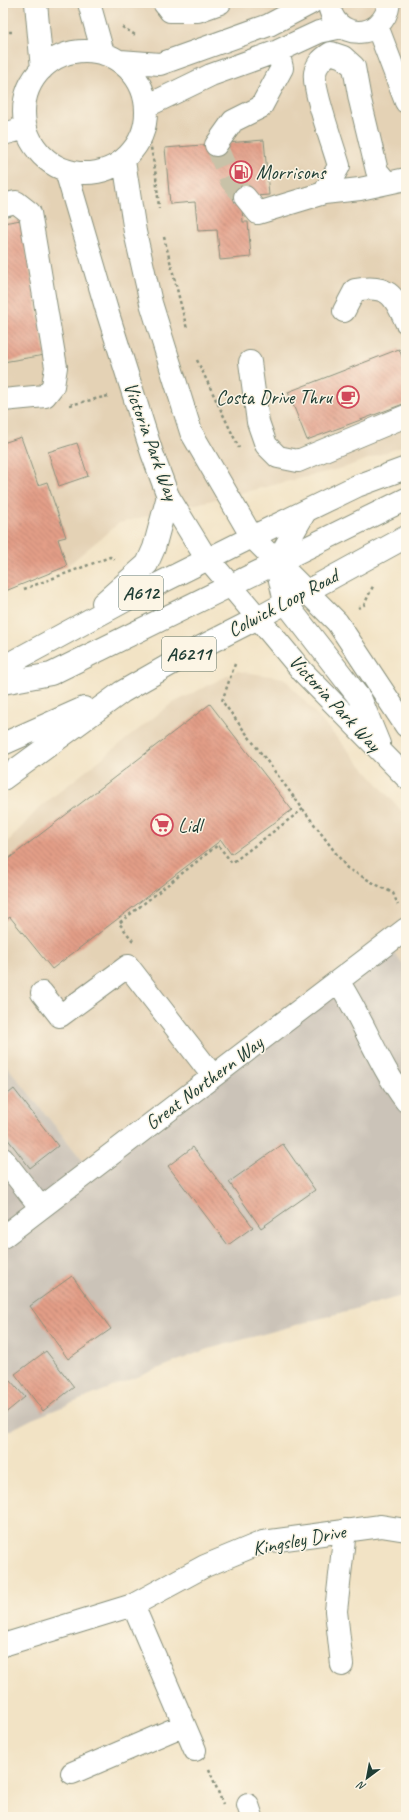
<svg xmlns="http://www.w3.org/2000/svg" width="409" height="1820" font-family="Caveat,sans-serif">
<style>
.built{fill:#e4d2b5}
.industrial{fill:#cbc3b8}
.building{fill:url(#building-back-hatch)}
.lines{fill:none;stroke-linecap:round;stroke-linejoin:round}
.minor-tunnel{stroke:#c8c2a8;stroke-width:22;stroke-dasharray:22 11;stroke-linecap:butt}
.minor-casing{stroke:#88907c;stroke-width:24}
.major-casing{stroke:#88907c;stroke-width:24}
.path{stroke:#88907c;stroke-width:2.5;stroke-dasharray:3 3;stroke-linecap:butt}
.minor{stroke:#fff;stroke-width:22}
.major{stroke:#fff;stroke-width:22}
.labels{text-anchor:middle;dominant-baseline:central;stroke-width:3;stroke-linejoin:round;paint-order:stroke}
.shield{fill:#fcf5e5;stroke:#617469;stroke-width:1}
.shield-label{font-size:19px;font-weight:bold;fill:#1f3d34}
.poi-label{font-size:20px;fill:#1f3d34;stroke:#fcf5e5;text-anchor:start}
.street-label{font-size:20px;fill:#1f3d34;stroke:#fcf5e5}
</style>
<defs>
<pattern id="building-back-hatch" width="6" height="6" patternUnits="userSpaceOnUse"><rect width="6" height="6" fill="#e39e87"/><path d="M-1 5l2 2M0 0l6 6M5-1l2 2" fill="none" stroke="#b7826f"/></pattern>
</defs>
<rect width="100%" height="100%" fill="#fcf5e5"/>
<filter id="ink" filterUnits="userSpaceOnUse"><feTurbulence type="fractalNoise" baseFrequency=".025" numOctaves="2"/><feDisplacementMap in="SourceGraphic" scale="8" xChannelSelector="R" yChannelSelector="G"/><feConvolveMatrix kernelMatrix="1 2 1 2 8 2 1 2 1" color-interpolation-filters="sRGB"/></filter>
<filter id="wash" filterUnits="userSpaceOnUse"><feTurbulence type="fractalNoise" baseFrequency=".012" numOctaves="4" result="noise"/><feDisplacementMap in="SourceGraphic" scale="16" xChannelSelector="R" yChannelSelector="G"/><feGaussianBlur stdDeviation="0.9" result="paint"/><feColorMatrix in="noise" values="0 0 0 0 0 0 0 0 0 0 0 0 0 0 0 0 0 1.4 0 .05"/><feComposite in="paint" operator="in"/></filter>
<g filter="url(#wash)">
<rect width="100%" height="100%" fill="#f2e3c5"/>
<path class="built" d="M3,3H406V445L346,467L119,523L67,566L3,593Z
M237,671L284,678L406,816V968L389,945L91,1171L3,1061V847L40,807L171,704Z"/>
<path class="industrial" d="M389,945L406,968V1295L205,1350L32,1419L3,1434V1061L91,1171Z"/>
<g id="blocks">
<path class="building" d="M264,140L269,195L241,197L243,222H248L251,257L220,260L217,230L198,231L195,202L170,204L165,148Z
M21,220L45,355L3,362V223Z
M399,349L406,366V403L307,440L288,392Z
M21,437L38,485L47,482L66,537L58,539L67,566L3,592V443Z
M77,443L88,476L59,486L48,452Z
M210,704L292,810L231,854L221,840L52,969L10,917L3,922V863Z
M14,1089L58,1146L30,1168L3,1133V1098Z
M283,1144L315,1190L261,1228L229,1182Z
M193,1147L253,1227L228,1245L168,1166Z
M72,1276L111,1329L68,1359L30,1306Z
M46,1351L74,1387L43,1411L15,1374Z
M3,1372L25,1397L3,1415Z"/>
</g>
</g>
<g filter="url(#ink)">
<use href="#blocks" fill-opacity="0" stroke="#88907c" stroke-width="1"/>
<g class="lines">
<path class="minor-tunnel" d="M216,145L231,181L245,197"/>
<g class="minor-casing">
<path id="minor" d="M36,3L42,69
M89,3L103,53
M164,3L170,11H198L220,3
M329,3C332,41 384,42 389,3
M377,26L406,102
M24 112a61 61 0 1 1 122 0a61 61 0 1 1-122 0Z
M120,61L160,64L269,25L311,3
M147,106L211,75L278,51L319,32L342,27
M3,134L26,128
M216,145L233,121L261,107L282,68L278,51
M124,161L135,232L151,303L191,432L252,537L337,622L406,726
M66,171L108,314L152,453L168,496L203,553L258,618L303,672L406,777
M324,193L339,166C334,148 312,88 315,73C317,63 323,58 331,53L343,57L354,67L360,100L377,171L387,183
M245,197L258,213L324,193L360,189L406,179
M3,205L16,202L30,213L56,367L53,386L45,396L3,400
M344,311L355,290C387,284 394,294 406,322
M250,362L258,422L266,445L278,457L298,461L406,416
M305,512L276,563L285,602L361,700L379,744
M338,981C363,1019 378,1064 406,1101
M42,993L60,1016L128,966L213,1076
M3,1159L41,1208
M3,1237L406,929
M133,1605L195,1750
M3,1645L133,1605L205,1566L263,1542L381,1526L406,1530
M342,1665L336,1611L345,1530
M72,1773L184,1725
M248,1805L252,1817"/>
</g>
<g class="major-casing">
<path id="major" d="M103,603L147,564L154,548L168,496
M3,667L130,598L252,537L357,486L406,468
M3,683L51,674L406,499
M3,744L84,708
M3,779L122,692L199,648L258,618L406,537"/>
</g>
<path class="path" d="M122,27L137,36
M3,32H14
M148,130L156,176L159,208
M164,237L187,329
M197,360L239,448
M70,405L108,396
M24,589L110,557L115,559
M358,608L364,605L374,584
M235,664L222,701L347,868L377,885L393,893L398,905
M133,941L119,923L218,845L232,863L303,809
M209,1769L223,1804"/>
<use href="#minor" class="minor"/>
<use href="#major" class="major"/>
</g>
</g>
<defs>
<g id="fuel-ring" transform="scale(1.15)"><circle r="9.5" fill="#fcf5e5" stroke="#d1495b" stroke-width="1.5"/><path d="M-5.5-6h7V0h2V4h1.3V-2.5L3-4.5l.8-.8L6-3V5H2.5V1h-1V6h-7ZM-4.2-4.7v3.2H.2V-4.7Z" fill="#d1495b"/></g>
<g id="cafe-ring" transform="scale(1.15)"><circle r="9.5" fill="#fcf5e5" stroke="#d1495b" stroke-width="1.5"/><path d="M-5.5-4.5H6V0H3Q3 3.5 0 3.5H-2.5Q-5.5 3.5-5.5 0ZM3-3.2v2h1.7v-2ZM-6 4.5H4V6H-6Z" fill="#d1495b"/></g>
<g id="supermarket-ring" transform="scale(1.15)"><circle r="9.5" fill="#fcf5e5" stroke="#d1495b" stroke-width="1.5"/><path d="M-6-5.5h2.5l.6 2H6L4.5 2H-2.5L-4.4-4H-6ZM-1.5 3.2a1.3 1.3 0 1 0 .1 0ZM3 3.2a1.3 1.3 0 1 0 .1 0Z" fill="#d1495b"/></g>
</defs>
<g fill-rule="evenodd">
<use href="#fuel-ring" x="241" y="172"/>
<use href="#cafe-ring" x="348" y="397"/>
<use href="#supermarket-ring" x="162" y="825"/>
</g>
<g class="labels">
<g class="shield">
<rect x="119" y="576" width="44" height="34" rx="3"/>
<rect x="162" y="637" width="54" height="34" rx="3"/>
</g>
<g class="shield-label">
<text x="141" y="593">A612</text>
<text x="189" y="654">A6211</text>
</g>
<g class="poi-label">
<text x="256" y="172">Morrisons</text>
<text x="332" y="397" text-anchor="end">Costa Drive Thru</text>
<text x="178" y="825">Lidl</text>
</g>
<g class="street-label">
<text transform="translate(151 441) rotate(70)">Victoria Park Way</text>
<text transform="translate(283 603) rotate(-28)">Colwick Loop Road</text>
<text transform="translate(335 703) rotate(47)">Victoria Park Way</text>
<text transform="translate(204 1083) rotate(-37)">Great Northern Way</text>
<text transform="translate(299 1540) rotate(-11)">Kingsley Drive</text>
</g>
</g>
<rect width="409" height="1820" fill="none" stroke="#fcf5e5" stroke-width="16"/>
<g transform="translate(367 1778) rotate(212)" stroke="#fcf5e5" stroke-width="3" paint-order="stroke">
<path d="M0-3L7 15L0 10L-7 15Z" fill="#1f3d34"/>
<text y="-6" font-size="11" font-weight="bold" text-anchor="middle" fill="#1f3d34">N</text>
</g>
</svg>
